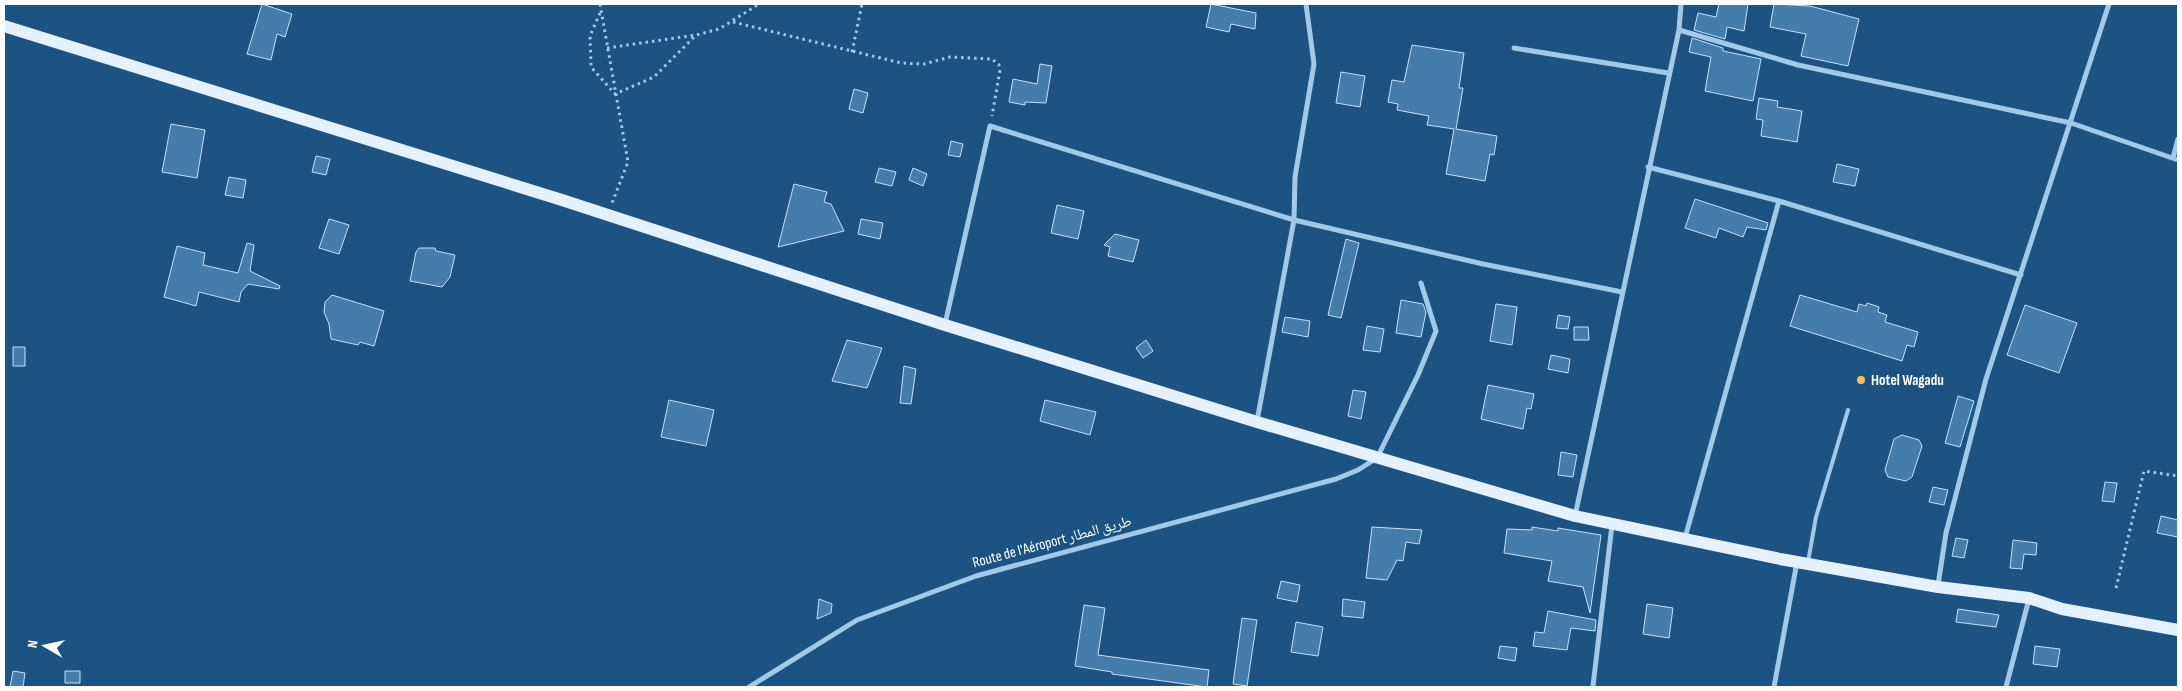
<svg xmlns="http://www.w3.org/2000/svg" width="2182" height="691" font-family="'Sofia Sans Condensed','Noto Naskh Arabic',sans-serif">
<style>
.building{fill:#447dab;stroke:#c6e1f8}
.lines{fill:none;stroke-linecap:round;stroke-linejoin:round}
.path{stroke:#a1caea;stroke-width:3;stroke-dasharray:2.5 4;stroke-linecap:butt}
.lane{stroke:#a1caea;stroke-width:4}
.street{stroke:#a1caea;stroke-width:5}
.primary{stroke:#e5f1fe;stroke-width:12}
.poi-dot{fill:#fbbe5e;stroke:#1c5382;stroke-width:2}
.labels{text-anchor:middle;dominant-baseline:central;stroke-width:4.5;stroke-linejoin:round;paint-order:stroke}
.poi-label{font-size:15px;font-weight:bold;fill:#fff;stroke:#1c5382;text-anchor:start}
.street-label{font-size:15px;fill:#fff;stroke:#1c5382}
</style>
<rect width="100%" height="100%" fill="#1c5382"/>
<path class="building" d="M262,4L292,14L285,37L277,34L271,60L247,54Z
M1211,4L1256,13L1255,29L1231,24L1229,32L1206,27Z
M1719,4H1748L1744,31L1727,27L1725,39L1694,30L1698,13L1716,17Z
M1774,4L1810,6L1859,19L1848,66L1801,56L1806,34L1770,27Z
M1692,38L1723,48V51L1761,59L1753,101L1705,91L1711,57L1689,52Z
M1412,45L1464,53L1459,88H1463L1456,129L1497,136L1494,155L1490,154L1485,181L1446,174L1454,129L1427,125L1429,116L1397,110L1398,104L1388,102L1392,80L1404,82Z
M1040,64L1052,66L1046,103L1025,102V105L1009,102L1013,79L1037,84Z
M1341,72L1365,76L1360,107L1336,103Z
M854,89L868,93L863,113L849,109Z
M1759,98L1778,101L1777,107L1802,111L1797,142L1761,136L1763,120L1756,119Z
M171,124L205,130L197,178L162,172Z
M951,141L963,144L960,157L948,155Z
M316,156L330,159L326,175L312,172Z
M1837,164L1859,169L1855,186L1833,182Z
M879,168L896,172L892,186L875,182Z
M913,168L927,174L923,186L909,180Z
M229,177L246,180L243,198L225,195Z
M794,184L827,192L824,202L831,204L844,231L778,247Z
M1695,199L1768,223L1766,230L1747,227L1743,237L1719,228L1716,238L1685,228Z
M1057,205L1084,211L1078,239L1051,233Z
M329,219L349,225L339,254L319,248Z
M861,219L883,223L880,239L858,234Z
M1115,234L1139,240L1133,262L1108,256L1110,247L1104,245Z
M1346,239L1359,243L1341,318L1328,315Z
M247,243L254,245L250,271L280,286L279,289L248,284L241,292L239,302L199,292L196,306L164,297L177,246L205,253L203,265L238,273Z
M419,248H435L436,251L455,255L450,277L442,287L410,281L416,252Z
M332,295L384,311L374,346L360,342L358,345L331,339L329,324L324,312L325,302Z
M1800,295L1857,312L1859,304L1866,306L1867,303L1879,307L1878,312L1887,315L1885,322L1918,332L1914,347L1907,345L1902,361L1790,326Z
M1401,300L1423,304L1426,312L1421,337L1396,333Z
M1496,304L1517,307L1512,345L1490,341Z
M2025,305L2077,323L2059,373L2007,355Z
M1558,315L1570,317L1568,329L1556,328Z
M1285,317L1310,321L1308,337L1282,332Z
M1367,326L1384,329L1380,352L1363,350Z
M1574,327H1588L1589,340H1574Z
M847,340L882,348L867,388L832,381Z
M1146,340L1153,351L1143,358L1136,348Z
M13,347H25V366H13Z
M1551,355L1570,359L1568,373L1548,369Z
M904,366L916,369L911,404L900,403Z
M1488,385L1534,394L1531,409L1527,408L1523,429L1481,419Z
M1353,390L1366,392L1361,419L1348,416Z
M1958,396L1974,401L1960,447L1945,443Z
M669,400L714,410L706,446L661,437Z
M1045,400L1096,412L1090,435L1040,421Z
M1902,435L1919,440L1922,446L1912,477L1906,481L1888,477L1885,470L1894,439Z
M1561,452L1577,455L1573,477L1558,475Z
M2105,482L2117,483L2114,502L2102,501Z
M1933,487L1948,490L1944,505L1929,502Z
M2161,516L2178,520V537L2157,533Z
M1372,527L1422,530L1419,544L1406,542L1403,561L1397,560L1387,580L1366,578Z
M1532,527L1558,531V528L1601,535L1590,613L1583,587L1548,581L1552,561L1504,553L1507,529L1532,530Z
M1956,538L1968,540L1964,558L1952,556Z
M2013,540L2037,543L2036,555L2024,554L2022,569L2010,568Z
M1281,581L1300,585L1297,602L1277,598Z
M819,599L832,604L831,613L817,619Z
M1343,599L1365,602L1363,618L1342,616Z
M1647,604L1673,608L1669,638L1643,634Z
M1084,605L1105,608L1098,655L1209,670L1207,687L1112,674V672L1075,666Z
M1958,609L1999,615L1996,627L1956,622Z
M1548,611L1596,620L1595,631L1571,628L1567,650L1533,646L1535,632L1544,633Z
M1242,618L1257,620L1247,686L1233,684Z
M1296,622L1323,627L1318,656L1291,652Z
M1500,646L1517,648L1515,661L1498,658Z
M2035,646L2060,649L2057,667L2033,664Z
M13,671L25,673L23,687H10Z
M65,671H80V683H65Z"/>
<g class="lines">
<path class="path" d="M600,4L628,162L612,203
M600,13L590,36L591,67L615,94L654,77L696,35
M733,22L901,63L924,64L950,57L992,59L999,65L1000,70L992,116
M607,48L696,35L719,29L759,4
M852,52L862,4
M2116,588L2144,471L2178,476"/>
<path class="lane" d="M1808,562L1816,517L1848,410"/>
<path class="street" d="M1679,30L1798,65L2071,123L2178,160
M1514,48L1668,73
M2173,158L2178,139
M1648,167L1779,201L2021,275
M945,324L990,126L1294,220L1483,264L1622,292
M1257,421L1294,220L1295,177L1314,64L1306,4
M1575,516L1679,30L1681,4
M1685,538L1779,201
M1938,585L1946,533L1986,379L2109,4
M1593,686L1612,525
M749,687L857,620L976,576L1336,479L1358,470L1377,458L1418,375L1436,331L1421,283
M1774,687L1797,562
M2006,687L2029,599"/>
<path class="primary" d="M4,26L562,200L945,325L1257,422L1575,516L1780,559L1938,587L2029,598L2062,609L2178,630"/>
</g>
<circle class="poi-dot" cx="1861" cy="380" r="5"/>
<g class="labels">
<g class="poi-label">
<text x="1871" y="380">Hotel Wagadu</text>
</g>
<g class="street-label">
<text transform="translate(1052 542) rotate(-15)">Route de l'Aéroport طريق المطار</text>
</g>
</g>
<rect width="2182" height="691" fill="none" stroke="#ffffff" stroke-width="10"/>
<g transform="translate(45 646) rotate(279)" stroke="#1c5382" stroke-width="4" paint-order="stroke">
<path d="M0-4L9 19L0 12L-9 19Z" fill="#ffffff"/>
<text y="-8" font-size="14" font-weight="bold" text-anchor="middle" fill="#ffffff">N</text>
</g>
</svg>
